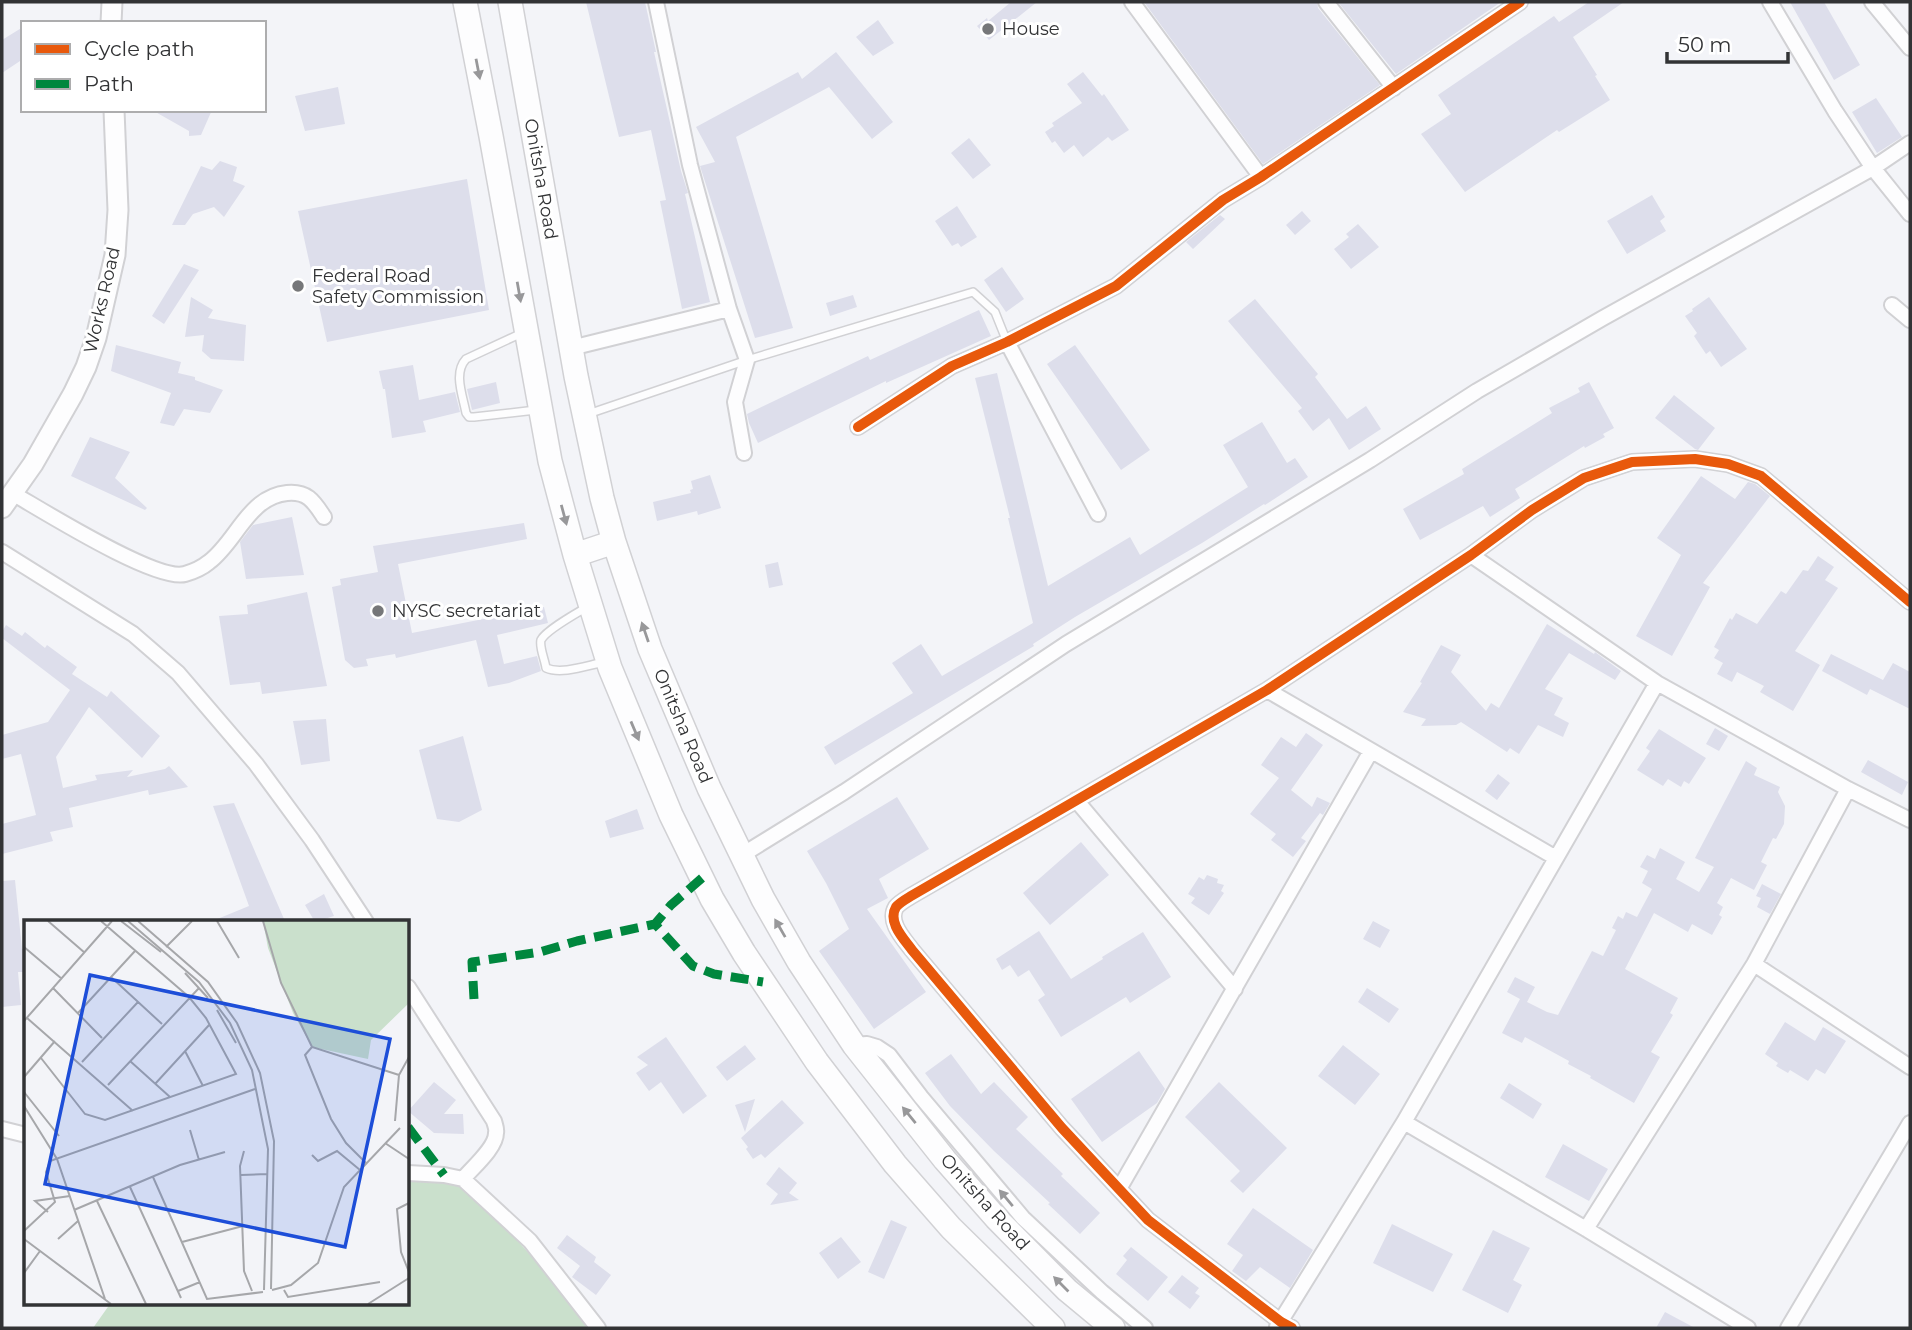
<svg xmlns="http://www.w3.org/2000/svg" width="1912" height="1330" font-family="Montserrat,sans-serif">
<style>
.green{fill:#cae0cc}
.building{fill:#dddeeb}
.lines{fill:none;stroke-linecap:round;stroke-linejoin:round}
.lane-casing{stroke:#d1d1d4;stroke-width:10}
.street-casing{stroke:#d1d1d4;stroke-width:18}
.secondary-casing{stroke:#d1d1d4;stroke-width:23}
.primary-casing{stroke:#d1d1d4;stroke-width:26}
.lane{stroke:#fdfdfe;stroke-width:7}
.street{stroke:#fdfdfe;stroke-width:14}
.secondary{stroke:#fdfdfe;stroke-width:19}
.primary{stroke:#fdfdfe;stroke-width:23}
.quiet{stroke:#00873e;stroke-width:9;stroke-dasharray:18 9;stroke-linecap:butt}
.cycleway-casing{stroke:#fff;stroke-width:15}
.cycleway{stroke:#e8590c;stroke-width:10}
.oneway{fill:#98989a}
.poi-dot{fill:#767779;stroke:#fff;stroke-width:2.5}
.labels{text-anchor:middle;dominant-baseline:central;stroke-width:6;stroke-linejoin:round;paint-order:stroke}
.poi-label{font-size:18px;fill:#323335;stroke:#fff;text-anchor:start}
.street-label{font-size:18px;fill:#323335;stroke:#fff}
.inset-road{fill:none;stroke:#a6a7aa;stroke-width:2}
.view{fill:#1d4ed8;fill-opacity:0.15;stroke:#1d4ed8;stroke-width:3.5}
.inset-edge{fill:none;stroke:#323335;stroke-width:3.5}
</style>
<rect width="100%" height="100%" fill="#f3f4f8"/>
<path class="green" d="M408,1179H463L595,1328H93L110,1304H408Z"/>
<path class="building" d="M586,2H645L656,52H654L681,171L688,193L685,194L710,302L682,309L660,201L666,200L651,130L619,137Z
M1011,2H1037L989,40L977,26L987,18L988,21Z
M1144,2H1317L1318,8L1380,85L1263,164Z
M1338,2H1501L1396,74Z
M1589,2H1624L1573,37L1597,75L1595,76L1610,100L1559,132L1557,130L1465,192L1421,134L1451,114L1438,95L1554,16L1559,22Z
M1790,2H1824L1860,65L1834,80Z
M878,20L894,43L873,56L856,37Z
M23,27V59L2,73V40Z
M836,52L893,122L872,139L829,87L736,137L793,328L755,338L700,166L715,162L696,127L798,72L802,79Z
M1083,72L1102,96L1104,94L1129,130L1112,141L1108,137L1083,157L1074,145L1064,153L1055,141L1052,143L1045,132L1054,126L1052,123L1082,103L1067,84Z
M338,87L345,124L305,131L295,96Z
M1876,98L1902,137L1877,153L1852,112Z
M152,110H212L201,135L189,136V131Z
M969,138L991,165L973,179L951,153Z
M220,161L237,167L233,181L245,186L224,217L214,207L193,214L185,225H172L201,166L212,170Z
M467,179L489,310L327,342L298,211Z
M1652,195L1665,217L1660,221L1666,231L1627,254L1607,221Z
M957,206L977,237L961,247L958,243L952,246L935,221Z
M1302,211L1311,221L1295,235L1286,225Z
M1220,215L1225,219L1193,249L1186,242Z
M1358,224L1379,247L1351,269L1334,249L1349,237L1346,234Z
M184,264L199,270L164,324L152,316Z
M1002,267L1024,299L1006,312L984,280Z
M853,295L857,307L830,316L826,303Z
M191,297L213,310L208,318L246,325L244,361L211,359L202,351L204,335L185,337Z
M1709,297L1747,349L1721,367L1710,351L1706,354L1694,336L1697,333L1685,316L1693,311L1692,309Z
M1255,299L1318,374L1315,377L1347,419L1366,406L1381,429L1349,450L1329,418L1313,431L1298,411L1302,408L1228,321Z
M979,310L991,336L886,383V381L758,443L749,423L747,414L868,356L870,360Z
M116,345L181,362L178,373L195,377V380L223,390L210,413L184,409L174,426L160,423L171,393L111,371Z
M1075,345L1150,450L1121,470L1047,364Z
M413,365L419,400L455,392L460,412L423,421L426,432L392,438L385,389H383L379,371Z
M997,373L1048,586L1130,537L1140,555L1248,487L1223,445L1262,422L1287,463L1295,458L1308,477L1265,505L1264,504L1202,543L1075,617L1033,644L1034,646L835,765L824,747L913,693L892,663L921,644L942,676L1033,623L1008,518H1010L975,378Z
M496,382L500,403L472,410L467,389Z
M1589,382L1614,428L1603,434L1605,437L1585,448L1584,446L1515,489L1520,498L1490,517L1483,506L1420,540L1403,509L1464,474L1462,469L1552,413L1549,408L1580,392L1578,388Z
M1674,395L1715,428L1698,450L1695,449L1655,418Z
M90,437L130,452L115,478L147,508L145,510L71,476Z
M710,475L721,508L698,515L697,511L657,521L653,502L691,493L690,490L693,489L691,481Z
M1701,476L1735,499L1748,482L1755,484L1770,496L1703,583L1710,587L1672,656L1636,636L1681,555L1657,538Z
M292,517L304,575L246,579L240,542L253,525Z
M524,523L527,539L398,564L412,633L544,607L548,623L497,635L504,664L537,656L541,671L509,683L488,687L476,640L396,658L395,654L366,659L368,666L354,668L345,660L332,587L341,585L340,579L378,572L373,546Z
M1818,556L1834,567L1825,580L1838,588L1795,651L1820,665L1793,711L1760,692L1764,686L1737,672L1732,682L1717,674L1723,663L1714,658L1719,650L1714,647L1730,618L1732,620L1736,613L1757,624L1781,591L1786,594L1803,570L1808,571Z
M778,562L783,585L769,588L765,565Z
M307,592L327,686L262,694L260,682L230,685L219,616L248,614L247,605Z
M1547,624L1594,654L1595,652L1621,671L1615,680L1569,653L1545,689L1563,698L1554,715L1569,723L1563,737L1538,725L1519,754L1510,748L1507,752L1461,722L1456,725L1421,726L1426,719L1403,712L1422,683L1420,682L1441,645L1461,655L1451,672L1486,711L1491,703L1499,708Z
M6,625L22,636L25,632L45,648L47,645L77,667L72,674L107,697L111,691L160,736L142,758L89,707L56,757L63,788L97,780L95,775L133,770L127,777L165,769L169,766L188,787L149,795L148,790L69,808L73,827L50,832L53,841L2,854V824L36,815L21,754L2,759V735L48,722L70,690L2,638V632Z
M1831,654L1883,680L1893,663L1910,672V709L1870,689L1867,695L1822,671Z
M326,719L330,761L301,765L293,721Z
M1715,728L1728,736L1719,751L1706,744Z
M1659,729L1706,758L1689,784L1684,781L1681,787L1668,779L1663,786L1637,770L1650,751L1646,748Z
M1306,733L1323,745L1291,790L1312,807L1317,797L1330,803L1323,815L1320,813L1301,838L1306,841L1293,857L1271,840L1276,834L1250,814L1279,778L1261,765L1281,737L1296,747Z
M463,736L482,810L459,822L437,819L419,750Z
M1868,760L1908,782L1902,795L1861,772Z
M1746,761L1757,768L1754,775L1780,787L1778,792L1785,806L1784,824L1776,839L1773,838L1761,862L1767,865L1754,890L1731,878L1717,903L1723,907L1719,915L1722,917L1712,935L1692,924L1688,932L1654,913L1625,969L1678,998L1670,1013L1673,1015L1651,1052L1660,1057L1634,1103L1590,1078L1591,1076L1568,1064L1569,1061L1525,1037L1522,1043L1502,1033L1520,999L1507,992L1515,977L1535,987L1527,1002L1547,1012L1558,1015L1592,951L1603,956L1616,930L1612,928L1618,916L1623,919L1626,912L1637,917L1652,889L1642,883L1648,871L1640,867L1647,855L1655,859L1660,848L1685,862L1676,879L1699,892L1714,867L1695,858Z
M1498,774L1510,783L1497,800L1485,791Z
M897,797L929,849L879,879L888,898L867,909L926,992L874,1029L819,951L849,929L826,883L807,851Z
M234,803L284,919L277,922H210L249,906L213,806Z
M637,809L644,829L610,838L605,821Z
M1081,842L1109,875L1050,925L1023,893Z
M1207,875L1218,879L1217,883L1224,885L1221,891L1224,893L1209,915L1191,903L1195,898L1188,894L1199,877L1204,880Z
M15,880L22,949H26V972H18L21,1005L2,1007V881Z
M1762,884L1781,894L1770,914L1757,907L1761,898L1756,896Z
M324,894L334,916L315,922L305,905Z
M1373,921L1390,930L1380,948L1363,939Z
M1039,931L1071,979L1103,959L1102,957L1143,932L1171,977L1130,1003L1126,997L1061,1037L1038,1000L1045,995L1029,970L1018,977L1010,965L1002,970L996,959Z
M1367,988L1399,1009L1389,1023L1358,1002Z
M1785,1022L1815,1041L1823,1027L1846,1041L1825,1074L1816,1069L1808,1081L1790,1070L1788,1073L1776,1066L1778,1063L1765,1054Z
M666,1037L707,1096L683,1114L661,1082L649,1091L636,1073L648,1065L637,1057Z
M745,1045L756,1059L727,1081L716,1067Z
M1343,1045L1380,1074L1355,1105L1318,1076Z
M1139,1051L1165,1089L1157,1103L1102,1142L1071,1099Z
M951,1054L981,1094L994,1082L1028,1117L1016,1129L1063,1174L1061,1176L1100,1213L1080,1234L1048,1204L1050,1203L994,1151L950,1106L925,1073Z
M434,1082L456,1100L444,1114H463L464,1134L434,1133L408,1111Z
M1219,1082L1287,1148L1243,1193L1230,1181L1240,1171L1185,1117Z
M1509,1083L1542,1104L1533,1119L1500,1098Z
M755,1099L745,1132L735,1105Z
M782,1100L804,1123L765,1158L761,1154L753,1159L746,1149L748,1147L741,1138Z
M1563,1144L1608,1169L1589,1201L1545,1177Z
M779,1167L797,1183L789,1193L799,1200L770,1205L778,1194L766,1184Z
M1253,1208L1313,1250L1290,1288L1260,1267L1246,1281L1232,1271L1243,1255L1227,1244Z
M891,1220L907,1227L884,1279L868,1272Z
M1392,1224L1453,1254L1433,1292L1373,1263Z
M1493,1230L1530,1248L1513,1280L1522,1285L1508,1313L1462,1290Z
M567,1235L596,1257L594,1262L611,1275L596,1295L572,1277L580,1266L557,1248Z
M841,1237L861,1262L838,1279L819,1253Z
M1131,1247L1168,1277L1148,1301L1116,1274L1127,1260L1123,1256Z
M1182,1275L1199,1288L1195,1293L1200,1296L1190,1309L1168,1292Z
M1665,1312L1695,1328H1656Z"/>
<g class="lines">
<g class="lane-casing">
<path id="lane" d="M522,333L466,359C453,373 463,396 466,413L469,417H474L536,410
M588,414L747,360L973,292L995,312L1007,342
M587,607C577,613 546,630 541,640C539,647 545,660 546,668C562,675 588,665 605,662"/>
</g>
<g class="street-casing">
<path id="street" d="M656,2L690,165L729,309L747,360L735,402L744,453
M1132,2L1261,177
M1326,2L1394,88
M1770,2L1835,111L1873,168L1910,214
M1872,2L1910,48
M1892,305L1910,320
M1007,342L1098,514
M571,348L729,309
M858,427L952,366L1007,342L1116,286L1223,200L1261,177L1520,2
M12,493C42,510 156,582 185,574C192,572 203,567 209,562C237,541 248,497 287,493C308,491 314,502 324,517
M2,552L133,634L178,673L256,764L312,840L366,922
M1471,555L1657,683L1848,789L1910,820
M1267,690L1556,858
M1076,800L1235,989
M742,855L844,792L1066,644L1370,460L1477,391L1603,318L1873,168L1910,143
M1754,964L1910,1067
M408,987L494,1121C495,1125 497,1129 496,1133C496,1148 472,1168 463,1179
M854,1045L867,1044L877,1047L889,1055L921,1097L1023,1218L1102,1292L1145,1328
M1404,1122L1586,1229L1748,1328
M2,1129L26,1135
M408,1173L444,1175L463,1179L530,1241L598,1328
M1119,1189L1371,751
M1586,1229L1754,964L1848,789
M1277,1327L1404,1122L1657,683
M1292,1328L1281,1322L1148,1220L1062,1128L912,950C904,939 887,922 896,907C899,903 906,899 911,896L1267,690L1471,555L1532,510L1584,478L1632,462L1695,459L1728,464L1761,476L1910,602
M1788,1328L1910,1123"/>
</g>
<g class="secondary-casing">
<path id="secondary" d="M111,23L112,2
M2,508L33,464L73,394L86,367L96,338L115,255L118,210L114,110"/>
</g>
<g class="primary-casing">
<path id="primary" d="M465,2L491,136L550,461L575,555L610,668L671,815L712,899L744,953L817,1062L895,1164L951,1228L1053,1328
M510,2L576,376L602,498L614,542L650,649L709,788L763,899L799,962L854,1045L945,1160L996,1218L1067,1290L1113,1328
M575,555L614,542"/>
</g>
<use href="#lane" class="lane"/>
<use href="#street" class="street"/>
<use href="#secondary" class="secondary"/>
<use href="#primary" class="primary"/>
<path class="quiet" d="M702,878L671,905L655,924L693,966L714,974L763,982
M474,999L472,962L540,952L577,941L655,924
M408,1127L444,1175"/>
<g class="cycleway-casing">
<path id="cycleway" d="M858,427L952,366L1007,342L1116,286L1223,200L1261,177L1520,2
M1292,1328L1281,1322L1148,1220L1062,1128L912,950C904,939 887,922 896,907C899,903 906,899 911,896L1267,690L1471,555L1532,510L1584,478L1632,462L1695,459L1728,464L1761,476L1910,602"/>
</g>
<use href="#cycleway" class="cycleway"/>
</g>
<defs><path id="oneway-solid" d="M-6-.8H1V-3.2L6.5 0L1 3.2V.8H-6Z" transform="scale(1.75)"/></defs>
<g class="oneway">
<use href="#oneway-solid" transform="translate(478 69) rotate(79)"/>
<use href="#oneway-solid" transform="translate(519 292) rotate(80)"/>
<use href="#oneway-solid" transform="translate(564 515) rotate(75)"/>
<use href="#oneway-solid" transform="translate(645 632) rotate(-109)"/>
<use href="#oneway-solid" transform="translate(635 731) rotate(67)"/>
<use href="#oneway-solid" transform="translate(780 928) rotate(-120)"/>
<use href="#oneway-solid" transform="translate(909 1115) rotate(-129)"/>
<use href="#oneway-solid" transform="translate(1006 1198) rotate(-130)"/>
<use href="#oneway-solid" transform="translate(1061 1284) rotate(-135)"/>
</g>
<g class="poi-dot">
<circle cx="988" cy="29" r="7"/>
<circle cx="298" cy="286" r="7"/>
<circle cx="378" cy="611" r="7"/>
</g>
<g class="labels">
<g class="poi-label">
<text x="1002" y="29">House</text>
<text x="312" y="276">Federal Road<tspan x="312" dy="21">Safety Commission</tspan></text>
<text x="392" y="611">NYSC secretariat</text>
</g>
<g class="street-label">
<text transform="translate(541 179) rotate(80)">Onitsha Road</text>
<text transform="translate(102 300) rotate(-77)">Works Road</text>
<text transform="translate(683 726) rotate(67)">Onitsha Road</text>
<text transform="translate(985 1202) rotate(48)">Onitsha Road</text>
</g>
</g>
<g transform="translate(24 920)">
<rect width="385" height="385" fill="#f3f4f8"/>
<path d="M239,1H385V83L347,120L344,139L288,127L269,93L244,28Z" fill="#cae0cc"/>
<path class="inset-road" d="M24,1L61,33M97,1L137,32M104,1L175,62L206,103L228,150L244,229L240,370M114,1L184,62L213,103L236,153L250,221L247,369M193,1L215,38M239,1L257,63L288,127L375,155M0,27L38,59M142,27L168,1M161,53L184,78M87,57L138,104M29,68L78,118M193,90L212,123M54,93L111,31M3,98L109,191M0,101L88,1M288,127L281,135L307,199L322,223L342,243M161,131L179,166M17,138L61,194L81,200L212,154L182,98L165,77L77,1M106,141L146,177M58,142L114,82M0,157L31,121M131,164L186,104M84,165L175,68M0,172L35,216M0,186L33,239L81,379M371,201L375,155L385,137M166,210L175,240M361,223L385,239M220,231L216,246L220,351L228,371M288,235L294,241L313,231L336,250M217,255L243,254M129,257L183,379L239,372M106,267L157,378M73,281L122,384M385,283L373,289L377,332L385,352M50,290L156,245L201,232M24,292L11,281L46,276M0,311L31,282L22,252L26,241L231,169M0,319L87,384M34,319L54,301M158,322L219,306M0,353L16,331M248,370L267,365L294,343L320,267L376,208M260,370L264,377L356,362M154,371L176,362M344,384L385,358"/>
<path class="view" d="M66,55L366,119L321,327L21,264Z"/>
<rect width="385" height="385" class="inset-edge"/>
</g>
<rect width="1912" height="1330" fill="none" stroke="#323335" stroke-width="7"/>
<rect x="21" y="21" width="245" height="91" fill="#ffffff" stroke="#adadae" stroke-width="2"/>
<rect x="35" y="44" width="35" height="10" fill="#e8590c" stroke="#adadae" stroke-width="2"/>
<text x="84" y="56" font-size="21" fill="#323335">Cycle path</text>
<rect x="35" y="79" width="35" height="10" fill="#00873e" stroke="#adadae" stroke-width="2"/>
<text x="84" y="91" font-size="21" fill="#323335">Path</text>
<path d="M1667 52v10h121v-10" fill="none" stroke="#323335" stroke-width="3.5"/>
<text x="1678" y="52" font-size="21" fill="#323335" stroke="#ffffff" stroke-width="5" paint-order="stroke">50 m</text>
</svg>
